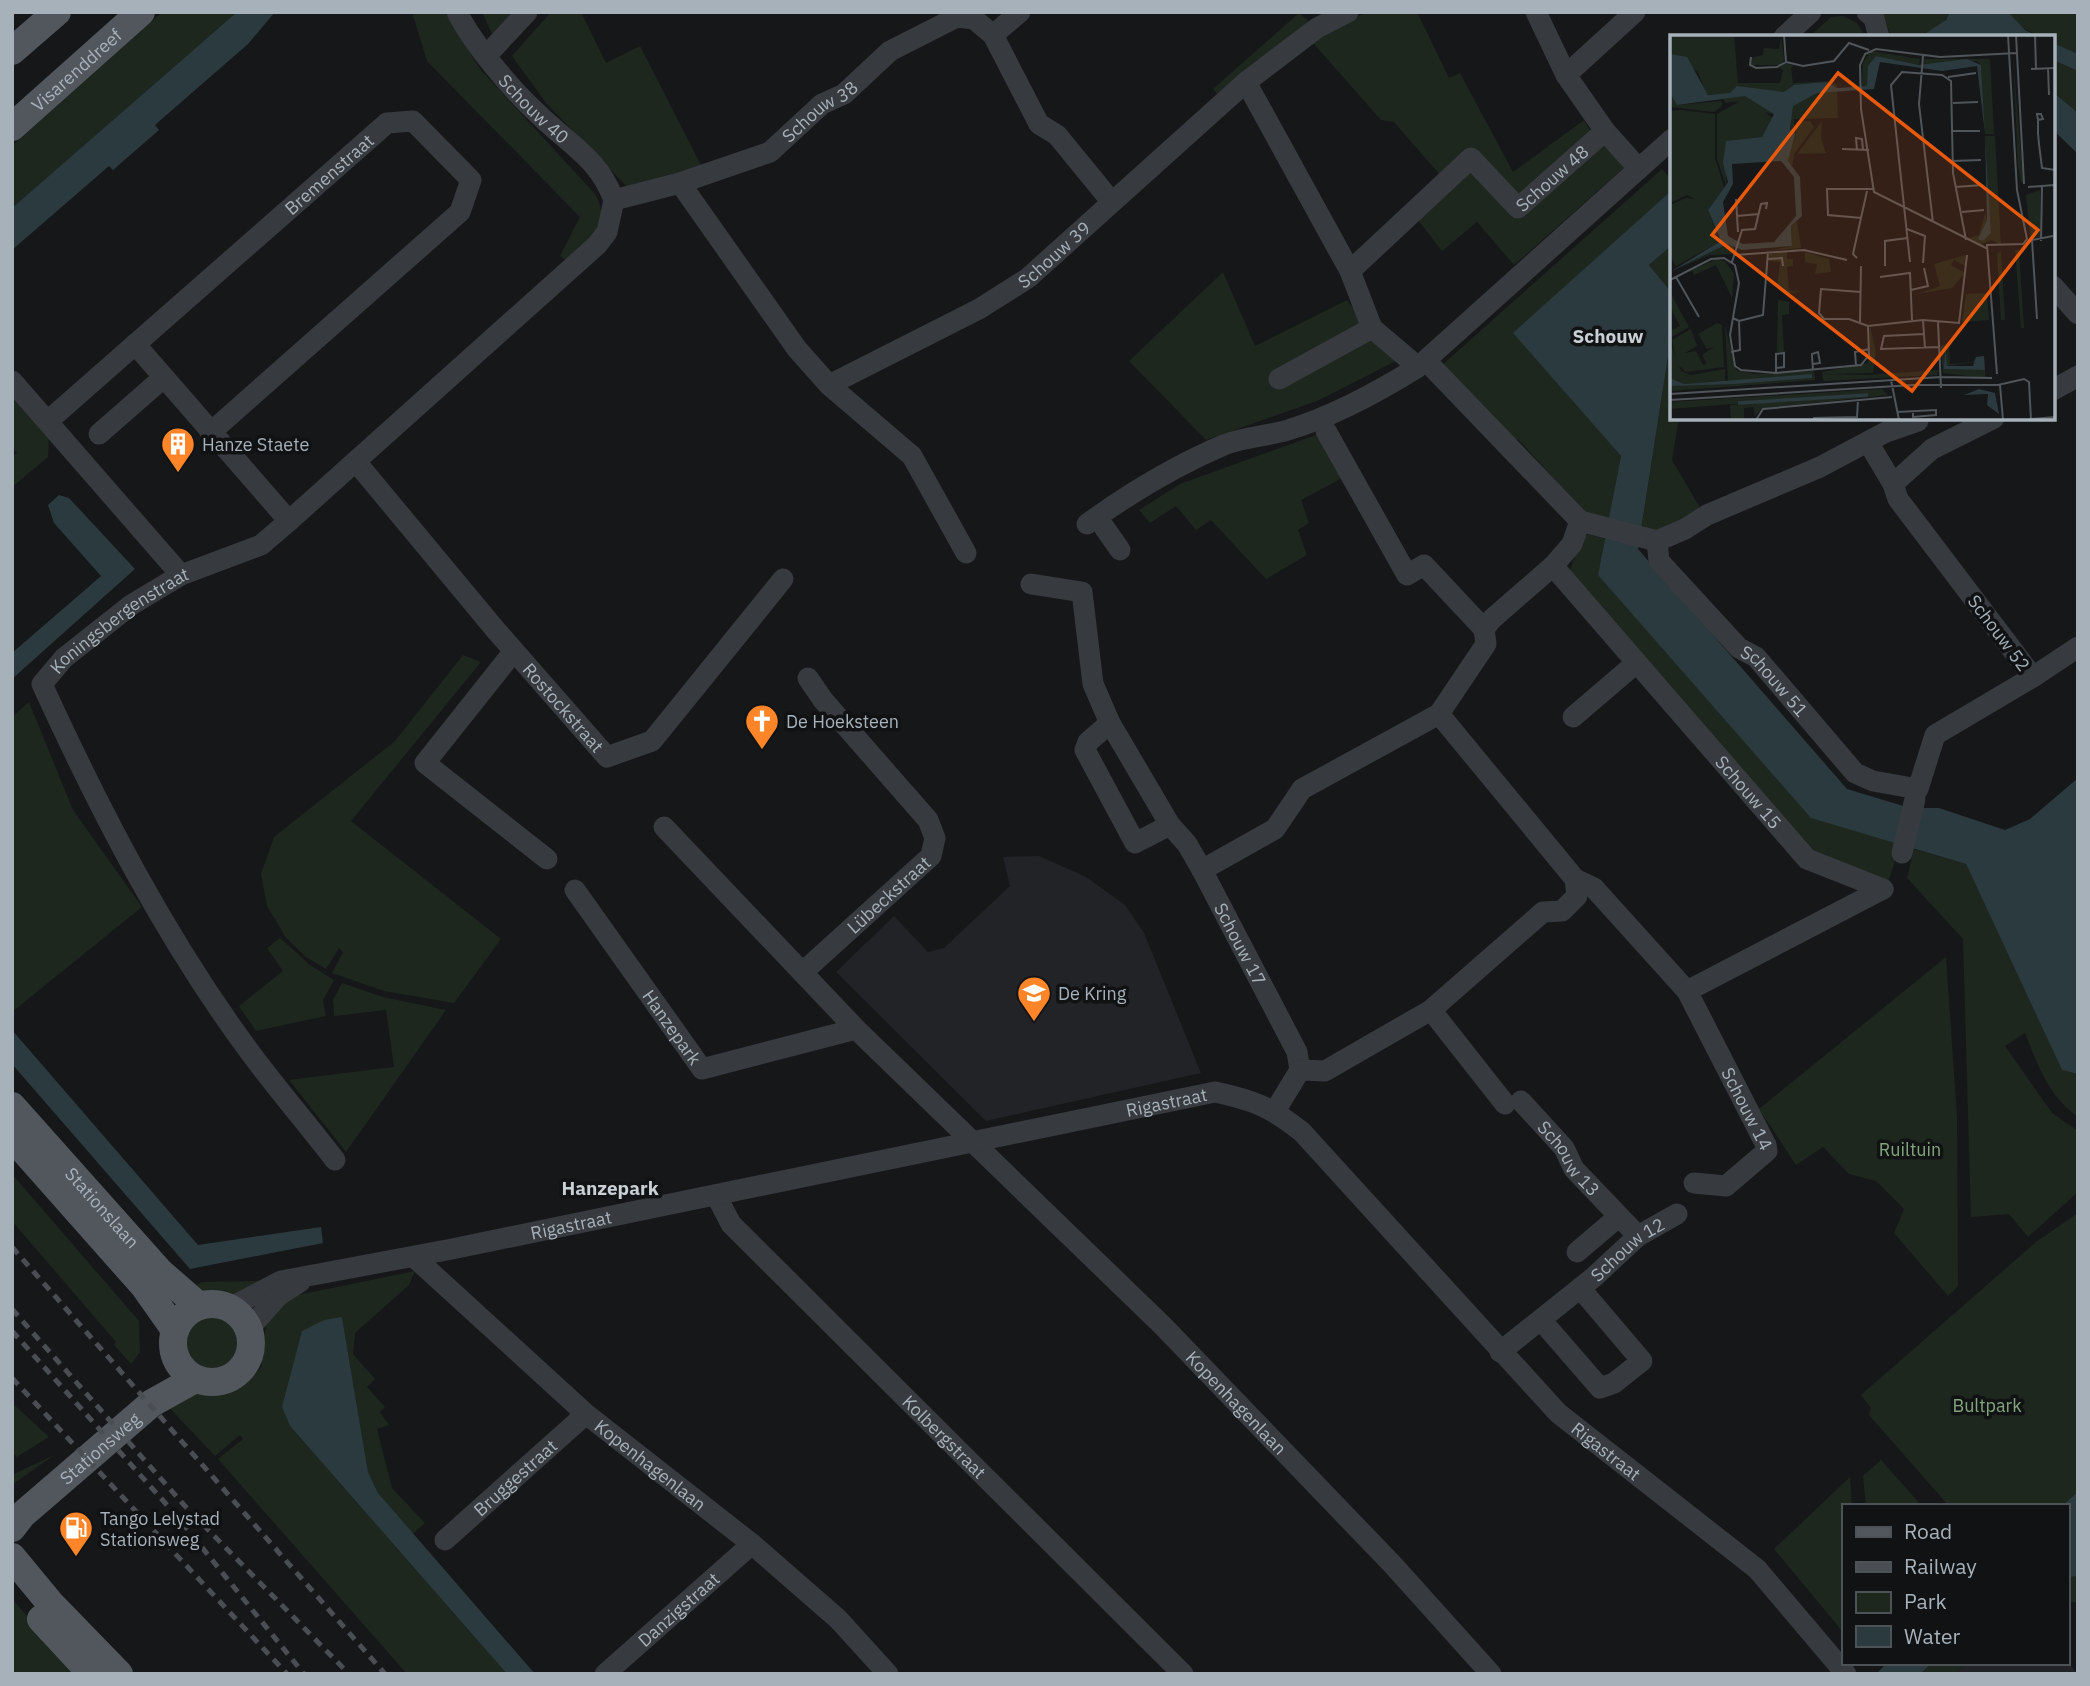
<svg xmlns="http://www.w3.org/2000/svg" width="2090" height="1686" font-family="'IBM Plex Sans',sans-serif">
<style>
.built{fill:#222326}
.green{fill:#1e271e}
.water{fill:#2b3a3e}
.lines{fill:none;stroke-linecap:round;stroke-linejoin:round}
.minor{stroke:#373a3e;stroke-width:21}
.major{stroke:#52575d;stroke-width:28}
.rail{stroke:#4a4e53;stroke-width:5;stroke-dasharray:9 7;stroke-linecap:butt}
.labels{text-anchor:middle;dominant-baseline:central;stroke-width:7;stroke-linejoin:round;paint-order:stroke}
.street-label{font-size:18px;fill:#a7b1ba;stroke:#111214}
.poi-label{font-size:18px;fill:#a7b1ba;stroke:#111214;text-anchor:start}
.park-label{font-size:18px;fill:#83a77c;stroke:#111214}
.neighbourhood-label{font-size:19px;font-weight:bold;fill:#c8cfd5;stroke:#111214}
.inset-river{fill:none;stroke:#2b3a3e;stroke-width:3.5}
.inset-road{fill:none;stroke:#505559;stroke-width:2}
.view{fill:#e8590c;fill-opacity:0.15;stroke:#e8590c;stroke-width:3.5}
.inset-edge{fill:none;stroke:#a7b1ba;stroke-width:3.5}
</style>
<rect width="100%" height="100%" fill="#161719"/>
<path class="built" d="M1039,856L1086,877L1125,905L1144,933L1201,1073L986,1121L836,972L894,916L928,952L944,948L1010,886L1003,857Z
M2067,1662L2078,1674H1955L1966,1663Z"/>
<path class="green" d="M162,12H237L12,208V146Z
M412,12H445L480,69L595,194C613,226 588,239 566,260L560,256L580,217L427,61Z
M482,12H515L493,36Z
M551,12H581L606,63L640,46L703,169L630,190L546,103L512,56Z
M1367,12H1417L1449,78L1460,73L1513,172L1584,120L1591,132L1625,167L1514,265L1477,222L1442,251L1407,206L1440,175L1394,122L1381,120L1306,35L1226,103L1213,89L1299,13L1323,33Z
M1883,12H1950C1939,35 1914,37 1891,37Z
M2008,12H2078V54L2053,43V37C2034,37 2019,28 2008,12Z
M1843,16L1857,23L1866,37H1809L1831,17Z
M2053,60L2078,71V113L2053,92Z
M1662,169L1672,181V190L1514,333L1621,456L1609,521L1587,515L1518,439L1511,444L1441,366Z
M1672,245V293L1649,265Z
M1223,272L1255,346L1347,300L1396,361L1317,401L1206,440L1129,361Z
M1672,331V418H1679L1672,460L1703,513L1658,536L1641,531Z
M12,393L49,434L48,457L12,487V457L17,453L12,447Z
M1316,435L1336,458L1346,476L1301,500L1309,523L1298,530L1307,555L1266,579L1211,520L1196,530L1176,506L1150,523L1139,510L1180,484Z
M1588,534L1605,539L1598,575L1900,845L1889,880L1816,857L1567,579L1580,541Z
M463,655L481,662L351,821L501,939L454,1003L384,991L332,973L343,952L339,948L326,969L306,957L286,938L267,906L261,874L274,837L395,741Z
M29,702L73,810L142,907L12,1012V717Z
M1914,849L1966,864L2062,1070L2078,1074V1117C2048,1095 2038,1066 2025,1033L2005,1046L2052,1113L2078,1131V1192L2028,1237L2009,1214L1971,1217L1963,939L1907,878Z
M280,938L310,965L334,980L323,1000L326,1016L256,1031L239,1006L283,971L267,948Z
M1946,957L1957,1116L1958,1286L1948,1296L1894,1233L1904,1209L1876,1181L1849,1174L1823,1147L1796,1165L1759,1109Z
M342,983L383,997L446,1010L346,1152L289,1080L394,1067L386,1010L334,1016L333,1000Z
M12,1174L139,1321L140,1352L131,1364L114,1345L116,1342L12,1221Z
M2078,1213V1602H2067V1506H1949L1869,1415L1871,1408L1861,1395L2036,1242Z
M415,1271L409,1285L355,1333L353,1354L375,1379L367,1387L385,1407L380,1412L389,1425L377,1429L392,1488L425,1523L412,1535L378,1493L368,1472L342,1317L282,1407L290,1426L507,1674H407L218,1459L243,1439L240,1435L215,1456L162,1400L190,1391L223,1393L243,1383L261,1368L267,1315L298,1295Z
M263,1281L239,1297L201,1296L187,1289L202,1282Z
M180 1344a32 32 0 1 1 64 0a32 32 0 1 1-64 0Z
M12,1403L49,1437L17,1457L12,1452Z
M54,1455L12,1485V1475Z
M1881,1460L1922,1506H1866L1863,1476Z
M1850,1477L1852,1506H1843V1632L1774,1549Z
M12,1599L79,1674H12Z
M1932,1663H1966L1955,1674H1920Z"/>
<path class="water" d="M237,12H275L248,44L155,125L159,130L113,170L109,166L12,250V208Z
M1950,12H2008L2025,30L2040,37H1920L1946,20Z
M2053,43L2078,54V71L2053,60Z
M2053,92L2078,113V154L2053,130Z
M1672,190V245L1649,265L1672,293V331L1638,549L1847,789L1910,808H1939L2005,830L2030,819L2078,778V1074L2062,1070L1966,864L1811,818L1598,575L1621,456L1513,333Z
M59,495L69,498L135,569L12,679V653L101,576L54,523L48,505Z
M12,1030L198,1245L321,1227L323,1243L190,1269L12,1064Z
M342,1317L368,1472L378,1493L535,1674H507L290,1426L282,1407L302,1331L324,1320Z
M2078,1492V1576L2067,1577V1506H2062Z
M1887,1663H1932L1920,1674H1876Z"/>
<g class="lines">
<g class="minor">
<path id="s1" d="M457,12C473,44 511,89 537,113C568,144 598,157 614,200"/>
<path d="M1536,12L1566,75L1605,131L1639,169"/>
<path d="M1867,12L1874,18L1879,37"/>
<path d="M993,35L1020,12"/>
<path d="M1784,37L1811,12"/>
<path d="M487,55L527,12"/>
<path d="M1566,75L1635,12"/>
<path id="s2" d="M1246,82L1350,271L1471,158L1518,208L1605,131"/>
<path d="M680,183L797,349L829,385L912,456L966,553"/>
<path id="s3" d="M614,200L680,183L770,152L822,104L844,94L890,51L957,17L974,19L993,35L1039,124L1057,135L1111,201"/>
<path d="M1350,271L1372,328L1418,367"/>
<path d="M2053,286L2078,314"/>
<path d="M135,344L289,521"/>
<path d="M1434,369L1580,521L1572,544L1553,566"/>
<path d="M1279,379L1372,328"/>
<path d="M12,381L181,575"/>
<path id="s4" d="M829,385L979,309L1028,278L1246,82L1317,28L1348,12"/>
<path d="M2053,390L2078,376"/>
<path id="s5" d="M48,421L387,123L413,121L471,180L460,212L210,433"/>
<path d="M1326,431L1407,575L1424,565L1484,629"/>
<path d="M99,434L163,378"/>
<path d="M1868,442L1893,484L1932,449L1994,418"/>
<path id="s6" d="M357,463L494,628L607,757L652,741L783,579"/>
<path d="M1580,521L1657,541L1685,529L1707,515L1820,467L1886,432L1918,421"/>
<path d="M1087,524C1130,493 1176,465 1226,444C1245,437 1268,436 1288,430C1334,416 1378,392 1418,367L1672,139"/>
<path d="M1104,527L1120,550"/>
<path id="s7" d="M1657,541L1659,561L1739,648L1756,657L1855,773L1873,781L1918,789L1935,735L2033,677L1898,499L1893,484"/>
<path id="s8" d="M1031,584L1082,592L1093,684L1110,723L1170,825L1187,844L1202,870L1297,1052L1300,1070"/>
<path d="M514,651L425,763L547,859"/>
<path d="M2033,677L2078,647"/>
<path id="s9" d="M1439,714L1486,644L1484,629L1492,619L1553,566L1807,859L1883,889"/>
<path d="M1573,717L1635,664"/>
<path d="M1110,723L1088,742L1085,750L1135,843L1170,825"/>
<path id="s10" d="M664,827L856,1029L1163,1326L1393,1565L1491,1674"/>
<path d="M1902,853L1915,799"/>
<path d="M1202,870L1275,829L1302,789L1439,714L1575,879L1577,896L1562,911L1543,912L1431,1010L1325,1071L1300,1070L1275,1111"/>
<path id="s11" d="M1575,879L1594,888L1687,991L1766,1145L1767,1151L1726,1186L1694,1183"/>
<path id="s12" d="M575,890L702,1069L856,1029"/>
<path id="s13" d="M804,971L931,856L935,838L928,820L823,700L808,678"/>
<path d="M1687,991L1883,889"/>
<path d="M1431,1010L1505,1104"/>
<path id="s14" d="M1521,1101L1564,1148L1574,1169L1638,1236"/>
<path id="s15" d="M335,1160C308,1125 279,1091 252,1055C167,941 101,813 42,684L64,658L131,605L181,575L261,545L289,521L597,245L607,232L614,200"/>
<path id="s16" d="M716,1195L731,1224L1183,1674"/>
<path d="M1577,1252L1617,1218"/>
<path id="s17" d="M414,1257L586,1414L752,1544L838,1619L888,1674"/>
<path id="s18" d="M229,1308L281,1281L452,1249L1215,1092C1253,1100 1271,1107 1302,1132L1558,1413L1757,1569L1846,1674"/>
<path d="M1541,1320L1600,1388L1614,1383L1642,1361L1580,1288"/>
<path d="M249,1329L278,1296L300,1282"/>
<path id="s19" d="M1500,1352L1594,1277L1638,1236L1677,1214"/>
<path id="s20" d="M445,1540L586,1414"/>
<path id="s21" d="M605,1674L752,1544"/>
</g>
<g class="major">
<path d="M12,51L57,12"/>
<path id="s22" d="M12,127L141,12"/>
<path id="s23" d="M12,1106L160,1272L199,1306"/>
<path d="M12,1137L144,1286L175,1330"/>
<circle cx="212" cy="1343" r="39"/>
<path id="s24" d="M12,1528L22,1515L152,1403L195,1379"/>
<path d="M12,1557L50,1603L119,1674"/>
<path d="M41,1619L92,1674"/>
</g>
<path class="rail" d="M12,1247L385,1674
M12,1309L184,1505L349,1674
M12,1331L175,1514L304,1674
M12,1378L287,1674"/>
</g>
<defs>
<g id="building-pin" transform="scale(1.75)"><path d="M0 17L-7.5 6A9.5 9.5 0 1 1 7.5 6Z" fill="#ff8528" stroke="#111214"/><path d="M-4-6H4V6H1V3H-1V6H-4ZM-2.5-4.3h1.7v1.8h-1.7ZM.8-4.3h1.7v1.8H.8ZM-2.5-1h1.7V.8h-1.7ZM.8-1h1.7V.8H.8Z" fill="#fff"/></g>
<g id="church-pin" transform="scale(1.75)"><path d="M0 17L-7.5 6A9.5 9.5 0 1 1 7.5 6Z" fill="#ff8528" stroke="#111214"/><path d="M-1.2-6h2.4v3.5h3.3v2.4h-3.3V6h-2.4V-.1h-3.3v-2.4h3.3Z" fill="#fff"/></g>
<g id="school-pin" transform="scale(1.75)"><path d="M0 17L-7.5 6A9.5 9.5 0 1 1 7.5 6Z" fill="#ff8528" stroke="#111214"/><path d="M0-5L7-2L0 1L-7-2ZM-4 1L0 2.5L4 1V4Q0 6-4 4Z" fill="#fff"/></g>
<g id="fuel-pin" transform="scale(1.75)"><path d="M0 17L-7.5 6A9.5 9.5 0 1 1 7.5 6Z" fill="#ff8528" stroke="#111214"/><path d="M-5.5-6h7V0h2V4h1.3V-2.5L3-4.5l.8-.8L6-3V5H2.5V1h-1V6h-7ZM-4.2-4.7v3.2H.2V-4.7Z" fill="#fff"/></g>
</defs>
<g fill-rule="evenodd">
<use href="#building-pin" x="178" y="444"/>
<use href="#church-pin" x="762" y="721"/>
<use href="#school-pin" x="1034" y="993"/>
<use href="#fuel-pin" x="76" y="1528"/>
</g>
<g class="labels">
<g class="street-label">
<text stroke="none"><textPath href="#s22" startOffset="86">Visarenddreef</textPath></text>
<text stroke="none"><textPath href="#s1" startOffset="124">Schouw 40</textPath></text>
<text stroke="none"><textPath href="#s3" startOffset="228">Schouw 38</textPath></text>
<text stroke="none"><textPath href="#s2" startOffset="495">Schouw 48</textPath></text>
<text stroke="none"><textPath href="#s5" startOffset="374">Bremenstraat</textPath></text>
<text stroke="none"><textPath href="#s4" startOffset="261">Schouw 39</textPath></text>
<text stroke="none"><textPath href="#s15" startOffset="662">Koningsbergenstraat</textPath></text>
<text transform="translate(1999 633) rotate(53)">Schouw 52</text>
<text stroke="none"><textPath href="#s7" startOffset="187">Schouw 51</textPath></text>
<text stroke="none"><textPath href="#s6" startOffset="320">Rostockstraat</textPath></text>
<text stroke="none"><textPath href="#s9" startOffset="492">Schouw 15</textPath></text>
<text stroke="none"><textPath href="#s13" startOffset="114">Lübeckstraat</textPath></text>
<text stroke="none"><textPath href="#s8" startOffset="444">Schouw 17</textPath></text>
<text stroke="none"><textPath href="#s12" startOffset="168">Hanzepark</textPath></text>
<text stroke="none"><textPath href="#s18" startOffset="962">Rigastraat</textPath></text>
<text stroke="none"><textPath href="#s11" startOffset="292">Schouw 14</textPath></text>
<text stroke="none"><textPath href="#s14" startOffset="75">Schouw 13</textPath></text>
<text stroke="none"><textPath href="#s23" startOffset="136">Stationslaan</textPath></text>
<text stroke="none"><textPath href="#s18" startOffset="354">Rigastraat</textPath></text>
<text stroke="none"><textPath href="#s19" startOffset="164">Schouw 12</textPath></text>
<text stroke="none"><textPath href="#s10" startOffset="812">Kopenhagenlaan</textPath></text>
<text stroke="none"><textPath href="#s16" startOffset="334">Kolbergstraat</textPath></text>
<text stroke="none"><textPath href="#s24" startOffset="119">Stationsweg</textPath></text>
<text stroke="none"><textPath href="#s18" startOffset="1550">Rigastraat</textPath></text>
<text stroke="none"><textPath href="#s17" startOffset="315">Kopenhagenlaan</textPath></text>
<text stroke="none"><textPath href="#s20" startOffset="94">Bruggestraat</textPath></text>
<text stroke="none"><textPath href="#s21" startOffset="98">Danzigstraat</textPath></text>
</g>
<g class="poi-label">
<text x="202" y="444">Hanze Staete</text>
<text x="786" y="721">De Hoeksteen</text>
<text x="1058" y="993">De Kring</text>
<text x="100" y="1518">Tango Lelystad<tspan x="100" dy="21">Stationsweg</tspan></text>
</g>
<g class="park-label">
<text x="1910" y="1149">Ruiltuin</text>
<text x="1987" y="1405">Bultpark</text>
</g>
<g class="neighbourhood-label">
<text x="1608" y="336">Schouw</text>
<text x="610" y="1188">Hanzepark</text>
</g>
</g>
<g transform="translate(1670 35)">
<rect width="385" height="385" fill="#161719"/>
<path d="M0,0H64L68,48H110L113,35L109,33L115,28L124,31L121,33L123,48L161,46L167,50L168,83L124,84L126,106V87L140,86L144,92L124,119L122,132L118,126L121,84L95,77L102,83L92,102L56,106V150L47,124V79L70,66L55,68L52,60L36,59L28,37L0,20ZM111,1L114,25L110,30H80L81,23L93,20L94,13L109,14ZM201,16L250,24L249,30L206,21L198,31V51L192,52L193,28ZM343,20L353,147H351L348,132ZM254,24H320L324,99H315L311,30L307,26L253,30ZM0,58L7,70L52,66V71L44,77L1,72ZM11,75L45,79V123L54,152L38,175L50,207L6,231L0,221V170L16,163L25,164L17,160L0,168V76ZM152,86L151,103L156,118L127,119ZM315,101H325L331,210L322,205L310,210L299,203L309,200L315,178L321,198ZM370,155V202L361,203V211L356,160ZM127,186L131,213L96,216L122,211L121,191ZM57,209L64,210V219L40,220L7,234ZM345,215H349L354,293H351ZM331,216L335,285H331L327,219ZM117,217V224H123V231L117,232L119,255L132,257L119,258L107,252L110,227L99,226V219ZM135,217L159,224L161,237L145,239L147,229L135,227ZM295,220V231L284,225L281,230L295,238L282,253L247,259L270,251L264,229ZM47,224L55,226L64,239L62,263L46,230L24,240L22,235ZM0,257L19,292L0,303V296L10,291L0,272ZM317,258L319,285L292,287L296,259ZM108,265L119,267V279L112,280L114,317H107ZM47,288L52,290L54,332L16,337L7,329L2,305L21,294L27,311L15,318L26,316L33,330L37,329L32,320L44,312L37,314L28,299ZM55,290L66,335L85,339L144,336L145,345L0,356V351L142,340L58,346ZM200,291L206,318L203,338L155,339L197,340L269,335L267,340L153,346L152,337L198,328ZM0,307L11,336L21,340L55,334V346L14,349L0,343ZM279,308L280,329L303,327L306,322V327L277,331L274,311V334L315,335V343L273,338L270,311ZM212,354L218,360L93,373L85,381L83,372L74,373V385H61L60,370L137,363L0,374V367Z" fill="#1e271e"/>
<path d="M0,19L17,22L38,60L60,58L67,51L114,57L124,50L156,47L167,53L197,51L198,31L206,21L249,30L297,24L311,30L315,99L307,31L272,36L210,27L204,54L147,58L123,71L120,94L125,99L118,126L130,142L132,181L121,191L122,211L72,215L57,209L0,237L51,206L38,175L58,147L53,128L56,106L92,102L104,79L75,61L7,70L0,58ZM111,126L124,142L126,181L104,207L73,209L58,201L53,167L63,149L62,129ZM315,101L321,198L313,206L308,204L317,185ZM275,311L277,331H303L306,322L314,321L315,335L274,334ZM142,339V343L64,349L0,351V343L14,349ZM309,354L325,358L329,379L317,370L318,359L294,360Z" fill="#2b3a3e" fill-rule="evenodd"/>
<path class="inset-river" d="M68,368L198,360"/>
<path class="inset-road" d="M114,0L116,27M346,0L354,149M365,0L366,34M253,21L249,69L263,188M81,22L80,30L86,33L107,32L116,27M116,27L133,31L164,26L179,8L199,15M378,33L379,60M361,34L385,33M278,42L306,38M283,68L308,67M368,85L373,84L371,79H367L368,85V98L369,109L372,133L385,135M281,96H310M172,114L199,115M187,115L186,103L192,104L193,115M282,126L311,125M285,152L313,150M358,152L385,150M66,164L68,197M292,177L314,175M67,181L89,179M192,183L158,180L157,154H203M237,194L255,201L253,228M371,206L372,151M318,214L204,157L191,74L190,30L195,19L206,14L270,22L347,18M65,220L134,215L177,225M187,223L183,219L197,156M98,224L112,223L113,231M62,227L72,195L85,194L91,169L97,168L96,174M240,227L221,50L232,37L272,40L281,46L283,138L296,205M215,231V206L238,203M6,242L29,282M210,242L240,238L242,285M0,245L41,224L54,223L65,230L69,248L60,300L65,331L71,335L106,338L191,330L199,320L198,291M241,255L258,251L254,233M191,257L151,254L149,278L154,284H179L198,291M367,284L362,205L383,201M253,285L255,313M69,286L93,280L98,217M268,287L271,353M190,288L191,231M198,291L253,285L289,288L297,220M254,299L214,301L211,314L269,312M61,317L70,315L69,286L63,283M143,329L150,328L148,317L142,319V321L143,335M186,331L185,317L199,314M106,333L114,332V318L106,319V338M327,339L317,210L353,209L357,204L347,155L338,0M221,345L229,385M330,350L333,385M0,359L271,342L322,343M0,365L243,350H328L354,344L359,347L361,385M227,377L266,375V380L243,382V376M143,383L187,382L188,365M361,384L385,382M86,385L93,374L222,362"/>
<path class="view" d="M168,38L368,195L242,356L42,200Z"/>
<rect width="385" height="385" class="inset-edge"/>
</g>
<rect width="2090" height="1686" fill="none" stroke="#a7b1ba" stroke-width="28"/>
<rect x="1842" y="1504" width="228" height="161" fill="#111214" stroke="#4d5256" stroke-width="2"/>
<rect x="1856" y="1527" width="35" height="10" fill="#52575d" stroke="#4d5256" stroke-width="2"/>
<text x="1904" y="1539" font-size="21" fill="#a7b1ba">Road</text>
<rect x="1856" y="1562" width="35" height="10" fill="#4a4e53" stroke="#4d5256" stroke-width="2"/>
<text x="1904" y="1574" font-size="21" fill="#a7b1ba">Railway</text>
<rect x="1856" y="1592" width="35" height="21" fill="#1e271e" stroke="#4d5256" stroke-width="2"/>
<text x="1904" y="1609" font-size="21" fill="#a7b1ba">Park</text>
<rect x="1856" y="1626" width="35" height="21" fill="#2b3a3e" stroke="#4d5256" stroke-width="2"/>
<text x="1904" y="1644" font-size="21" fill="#a7b1ba">Water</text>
</svg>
